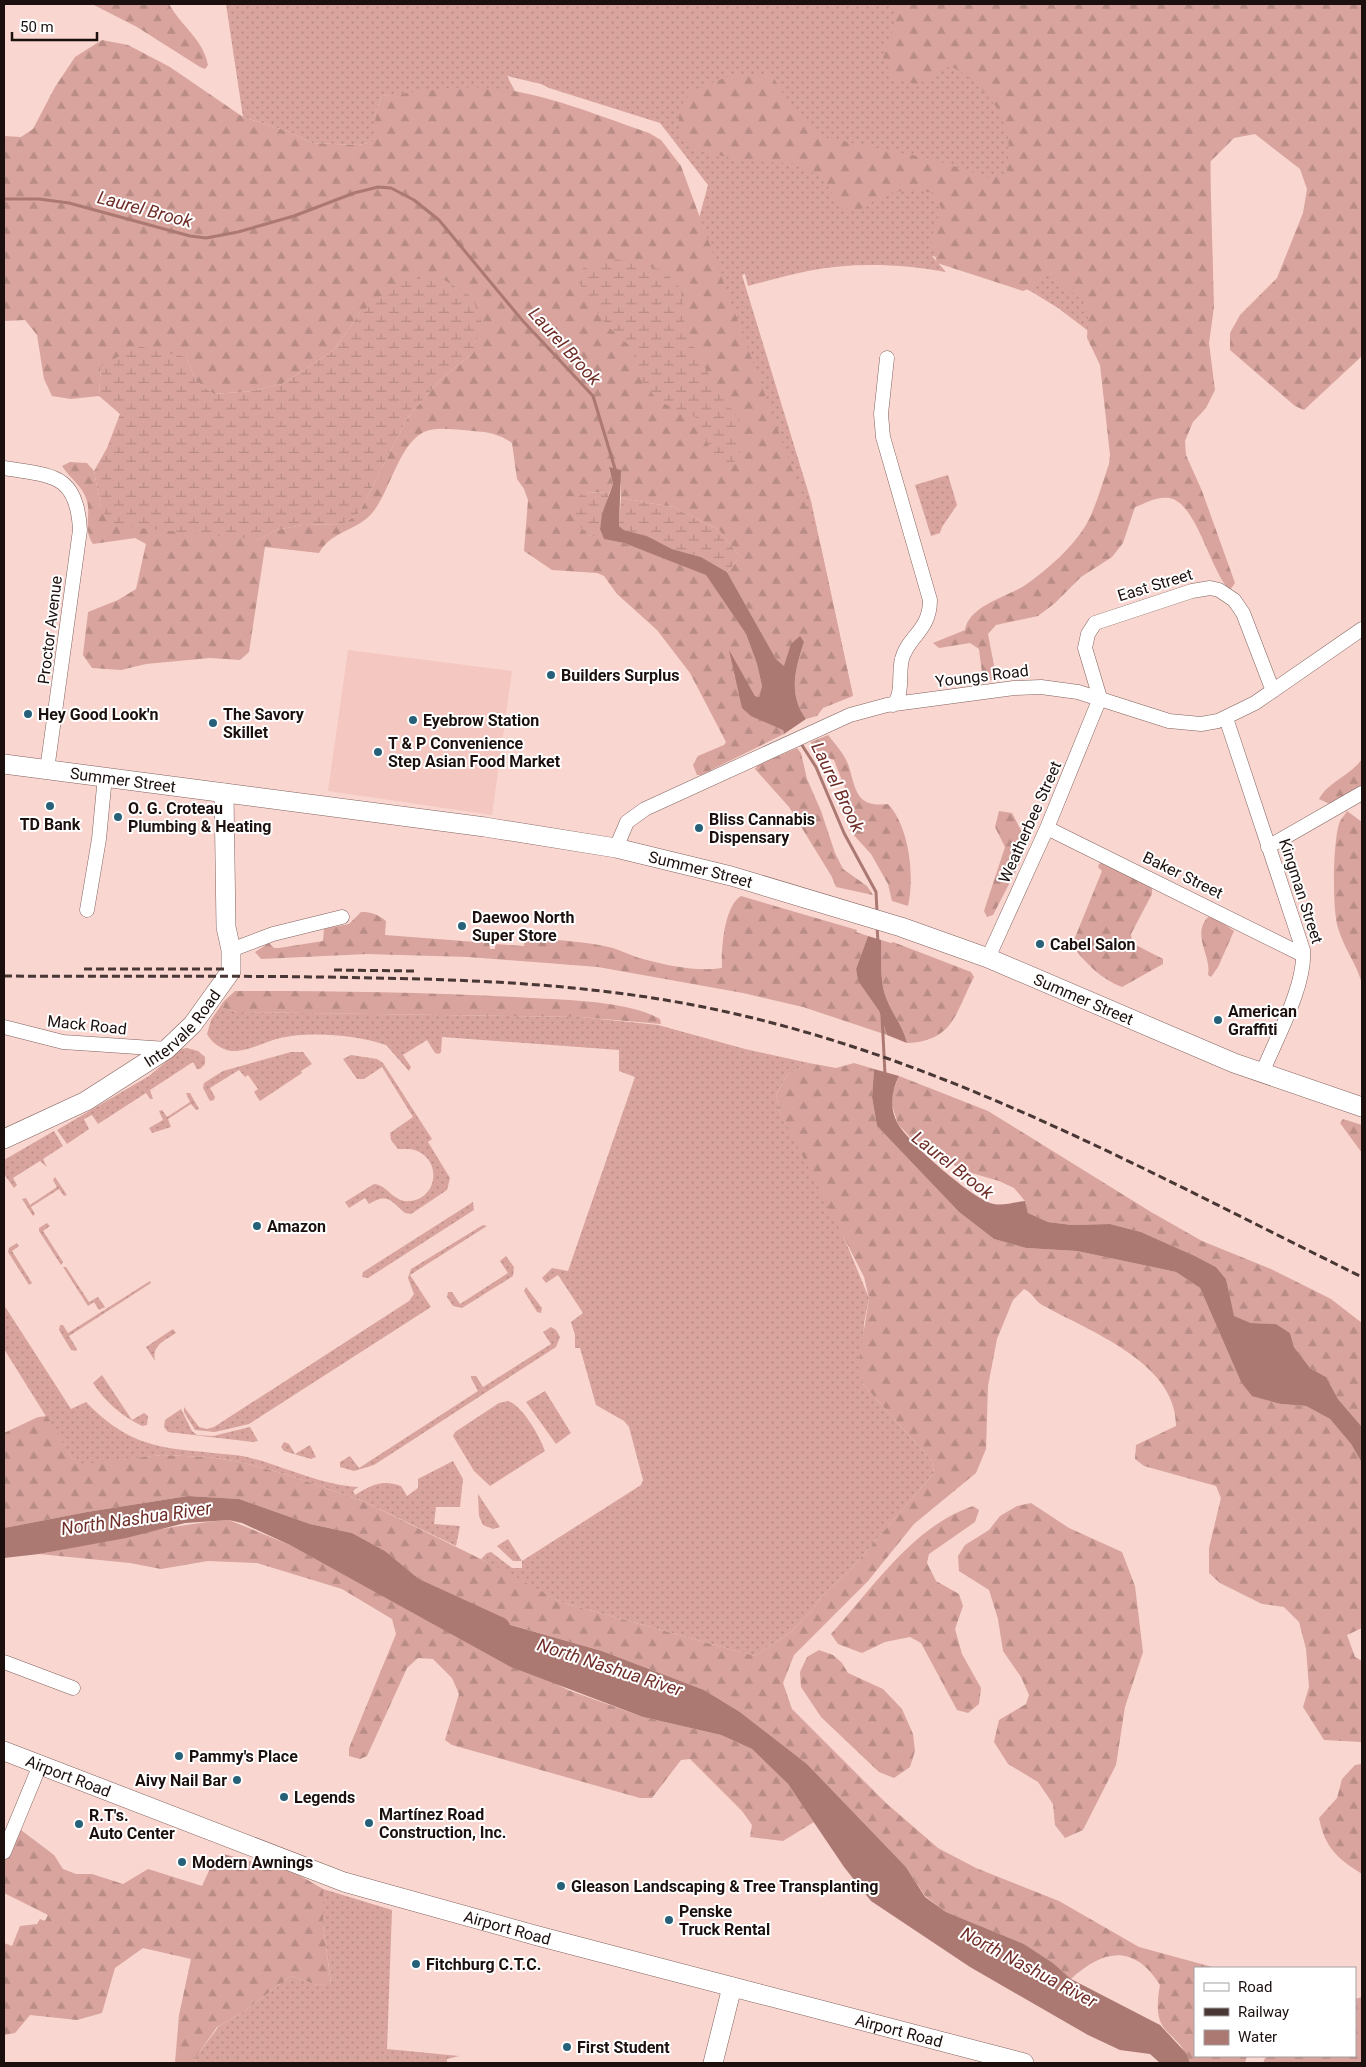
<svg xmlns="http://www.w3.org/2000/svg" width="1366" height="2067" font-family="Roboto,sans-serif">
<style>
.built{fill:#f4c7c1}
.grass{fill:url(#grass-dots)}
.forest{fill:url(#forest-firs)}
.wetland{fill:url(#wetland-marsh)}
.water{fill:#ab7972}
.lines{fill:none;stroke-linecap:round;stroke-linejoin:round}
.stream{stroke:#ab7972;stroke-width:3}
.river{stroke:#ab7972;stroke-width:20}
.street-casing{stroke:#81625d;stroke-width:15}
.secondary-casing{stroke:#81625d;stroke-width:20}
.street{stroke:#fff;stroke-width:14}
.secondary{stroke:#fff;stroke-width:19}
.rail{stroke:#483734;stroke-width:3;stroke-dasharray:8 4;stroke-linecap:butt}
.poi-dot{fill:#266179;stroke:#fff;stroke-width:2}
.labels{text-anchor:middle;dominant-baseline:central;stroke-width:4;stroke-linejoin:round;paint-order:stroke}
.street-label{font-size:16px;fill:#1c100e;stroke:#fff}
.poi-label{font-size:16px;font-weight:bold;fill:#1c100e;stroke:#fff;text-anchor:start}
.water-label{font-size:18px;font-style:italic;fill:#702e28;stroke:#fff}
</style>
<defs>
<pattern id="grass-dots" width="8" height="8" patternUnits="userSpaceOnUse" patternTransform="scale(1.25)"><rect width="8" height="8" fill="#d8a49d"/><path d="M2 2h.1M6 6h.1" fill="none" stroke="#b98c86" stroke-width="1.8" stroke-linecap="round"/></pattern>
<pattern id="forest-firs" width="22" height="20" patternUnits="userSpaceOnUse" patternTransform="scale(1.25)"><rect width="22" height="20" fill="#d8a49d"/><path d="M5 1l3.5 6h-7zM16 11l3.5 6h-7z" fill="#b98c86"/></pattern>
<pattern id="wetland-marsh" width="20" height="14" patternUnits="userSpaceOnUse" patternTransform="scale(1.25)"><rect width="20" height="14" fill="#d8a49d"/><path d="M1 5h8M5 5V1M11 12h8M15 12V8" fill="none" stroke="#b98c86"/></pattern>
</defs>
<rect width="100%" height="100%" fill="#fad6d0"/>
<path class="built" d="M348,650L512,671L492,815L328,791Z"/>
<path class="grass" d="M226,4H1206L1212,66L1207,402L1128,371L1091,333L1058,308L1032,292L1011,281L949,259L932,256L946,272C901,264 853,262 808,271C788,275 768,281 748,286L745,274L742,275L811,501L853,696L695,233L708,185L660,123L549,88L541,84L507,76L516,93L453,90L382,96L376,111L374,142L358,145L312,143L287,131L243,117Z
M948,475L957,505L942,527L940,533L931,536L915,485Z
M224,1001L223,1008L237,1012L580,1017L658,1025L745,1049L809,1063L787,1075L776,1095L780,1112L835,1216L869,1298L864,1323L862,1383L932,1461L934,1473L851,1569L822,1596L813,1609L791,1632L755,1656L560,1602L481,1559L487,1553L491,1552L512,1568H522V1561H513L497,1546L508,1539L522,1561L641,1485L643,1480L629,1427L624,1421L596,1405L580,1348H575V1335L571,1322L583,1313L558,1275L546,1283L542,1278L552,1268L568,1271L635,1077L619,1071V1050L442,1037L441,1052L439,1054L435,1053L427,1040L403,1055L411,1067L409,1071L386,1045C357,1035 310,1031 280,1038C265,1042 246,1052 231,1051C222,1050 211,1042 207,1034L211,1020Z
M187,1048L198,1051L205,1057V1064L200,1069H197L193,1062L150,1090L153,1099H150L146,1093L98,1124L92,1115L84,1119L89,1129L67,1144L57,1130L149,1076L181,1049Z
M291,1052H303L312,1064L301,1071L302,1073L260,1101L254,1092L258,1089L248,1075L245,1077L239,1070L210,1088L215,1097L214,1100L210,1101L203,1088L204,1083L223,1071Z
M351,1055L377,1059L383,1063L432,1139L428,1142L450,1178L447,1190L411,1214L405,1213C391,1202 389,1192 369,1204L365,1198L349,1208L345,1202L374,1184C388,1185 393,1203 410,1201C435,1199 442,1166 421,1153C414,1148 406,1149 398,1149L391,1140L390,1133L413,1117L382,1067L364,1079H357L343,1059Z
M186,1093H190L199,1109L196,1110L191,1104L168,1119L171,1127L152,1133L149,1128L163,1120L159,1111L162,1110L167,1117L190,1102Z
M54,1131L63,1146L43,1159L47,1167L40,1161L13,1178L17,1185L14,1188L4,1174V1160Z
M55,1177L67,1195L64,1196L59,1189L31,1207L35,1214L33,1216L22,1199L26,1198L30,1205L57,1187L53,1180Z
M473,1202L474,1210L368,1278L362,1277L363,1272Z
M47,1223L50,1226L43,1231L63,1262L61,1265L39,1231V1228Z
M483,1225L487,1226L410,1275L431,1307L249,1424L215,1432L195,1430L184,1412V1407L199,1427L207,1429L214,1427L409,1301L414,1294L408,1278L411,1269Z
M17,1243L19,1246L12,1251L32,1283L29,1285L8,1252L9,1248Z
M506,1256L514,1267L513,1276L462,1308L453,1306L447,1297L448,1292H452L460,1304L508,1273L500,1261Z
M63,1267H66L89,1302L98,1297L105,1307L99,1310L94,1302L88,1306Z
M150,1281L151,1283L69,1336L77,1349L76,1351L71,1350L59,1330L60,1325H63L68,1333Z
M526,1287L542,1308L541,1313L537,1312L524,1291Z
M4,1305L71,1409L86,1402C124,1441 152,1448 205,1452C219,1454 234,1454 247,1457C284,1466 320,1485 358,1487L353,1491L355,1495C371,1485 382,1479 401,1486L407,1496L418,1488V1479L453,1461L463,1479L460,1507H436L434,1524L460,1526L456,1546L363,1501L285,1474L240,1462L209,1457L161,1455L84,1465L72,1458L4,1349Z
M551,1327L556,1330L560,1337L556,1347L374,1465L354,1471L340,1467V1462L350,1456L359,1468L478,1391L471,1378V1376H476L483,1387L551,1344L543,1332Z
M173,1329L176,1333C164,1341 152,1345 155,1361L146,1347Z
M102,1375L132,1420L144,1413L148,1416L147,1425L142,1426C122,1416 106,1403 93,1383Z
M545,1391L571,1433L556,1444L526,1402Z
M508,1401C523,1406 540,1437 545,1451L490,1486L474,1471L453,1436L455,1432L499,1403Z
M181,1409L192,1431L197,1435L213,1436L250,1427L258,1441L253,1442L168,1432L164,1427L165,1420Z
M284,1442L289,1444L295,1454L310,1445L316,1457L311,1459L284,1451L281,1447Z
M478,1494L500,1527L493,1529L483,1525L479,1516Z
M323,1889L392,1910L387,2049L459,2056L447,2059V2063H195L196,2057L219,2026L243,2012L291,1976L317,1985L331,1983L323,1925Z"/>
<path class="forest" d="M92,4H169C181,26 203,39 208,65L205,69L200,67L137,27Z
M896,4H1362V356L1304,410L1295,406L1230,350V333L1240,315L1277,278L1303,213L1307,189L1300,169L1255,134L1234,138L1210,162L1214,307L1209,343L1215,390L1206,408L1193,422L1185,441L1186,455L1202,491L1235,583L1230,590C1210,572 1197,502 1169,498C1157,496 1146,503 1135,507L1123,543L1112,557L1081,577L1055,603L1038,616L996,625L988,634L996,676L991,680L983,681L979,649L970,643L939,648L933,643L965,630C969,605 1008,597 1027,584C1049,568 1072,548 1086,525C1096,507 1102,484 1109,464L1110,455L1100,365L1087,338L1088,318L1083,301L1045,272L1032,287L1023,291L937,263L931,240L941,208L934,193L912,189L886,194L859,210L841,208L825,181L800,164L742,160L699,151L679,134V108L693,90L735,74H771L796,114L823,137L932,159L987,177L1006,175C1013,138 1008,116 981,89C971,79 963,72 950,66L918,84L895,80L883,57L896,22Z
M102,40L128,45L170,67L243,117L287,131L312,143L358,145L373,142L376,111L382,96C417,92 456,85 492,88C545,93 599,116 649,133L661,140L681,166L821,547L853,696L823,708L817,716L806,719C788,694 795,670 804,642L785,667L776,659L727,572L740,557L719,530L673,507L621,498V484L609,468L613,484L609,493L585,492L588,535L624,543L706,574L746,634L757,664L762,686L759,697L755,696L748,684L733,674L783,730L784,734L701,775H697L693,765L698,756L724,745L726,742L690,673L657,630L617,594L604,576L597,573L552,570L524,551L528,500L524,489L517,479L512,443C495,431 482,432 462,430C451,429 434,427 424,432C399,444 390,491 373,512C358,531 332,530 319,553L265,547L249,652L240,660L210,658L146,664L121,670L92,668L83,655L88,612L118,600L136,589L146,544L135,538L93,544C83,530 91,516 87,501C83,486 70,479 62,466L70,462L87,463L94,471L101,507L258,540L276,530L303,525L343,524L359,513L408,417L440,380L473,353L360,313L333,351L282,384L252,391L214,394L196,381L186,357L101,366L99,396L71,399L52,396L44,379L37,335L25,320L4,321V136L21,137L33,129L55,87L75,57Z
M828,735C835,744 846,756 849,767C856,791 857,808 888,804C909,826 915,876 908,906L892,901L888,884L871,854L850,831L846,817L848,796L834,760L822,756L812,749L811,742Z
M797,748L801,753L807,779L821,811L835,853L843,869L867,886L873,895L836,887L832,877L789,807L755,769L758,765Z
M1362,759V787L1332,805L1319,799C1329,781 1350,776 1362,759Z
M999,811L1012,813L1026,840L1022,859L993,915L987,917L984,911L1005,847L995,827Z
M1347,811L1362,822V984C1357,964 1344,949 1338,928C1332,909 1333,843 1339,824C1340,820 1345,815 1347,811Z
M1104,861L1152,887V894L1131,934L1132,943L1163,959V964L1122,987C1101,979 1085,963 1072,945L1102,871L1098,867L1099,864Z
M741,896L857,930L856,932L868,936L856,969L858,981L879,1011L887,1035L803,1007L743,993L598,967L468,957L367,954L261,959L255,952L269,943L274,948H279L323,941L324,929L349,924L361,912C372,912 377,914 386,921L385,935L489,943L490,949H495V944L524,946L525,938C549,939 591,942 613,948C622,951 630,955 639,958C665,965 695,972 722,968C721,950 724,906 741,896Z
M1208,917L1216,918L1234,931L1218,967L1211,977L1208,975C1212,956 1191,935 1208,917Z
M881,940L891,943L893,942L971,972L974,977C955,1013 954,1041 907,1043C903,1026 893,1015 887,1000C879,981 882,960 881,940Z
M235,991C334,991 432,992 530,998C567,1000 629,1001 660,1019L661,1024L580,1017L237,1012L223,1008L224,1001Z
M809,1063L836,1068L854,1063L874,1069L872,1097L877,1126L959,1212L994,1239L1026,1248L1077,1251L1176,1272L1200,1288L1241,1382L1281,1404L1306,1406L1330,1419L1351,1444L1362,1463V1628L1347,1635L1355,1657L1362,1661V1742L1324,1740L1303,1707L1309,1687L1306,1649L1299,1622L1284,1607L1262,1604L1220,1583L1209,1573V1548L1221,1498L1216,1486L1144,1466L1135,1459L1136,1445L1176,1426C1177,1363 1089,1331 1044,1306C1035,1302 1033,1293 1024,1289L1013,1300L997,1339L988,1386L986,1449L976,1473L914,1524L868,1581L794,1655L783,1683L792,1709L886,1803L938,1848L976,1868L1059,1901L1139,1947L1216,1968H1195V2056H1247L1245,2063H1190C1176,2025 1150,2040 1160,1985C1134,1944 1104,1949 1071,1979L1053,1963L1024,1944L946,1912L925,1896L906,1867L807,1764L740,1712L704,1690L602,1651L480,1616H467L436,1601L419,1579L385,1551L352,1533L310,1524L239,1499L188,1496L87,1512L4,1528V1433L38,1417L47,1416L72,1458L84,1464L161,1455L209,1457L240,1462L285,1474L363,1501L507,1572L560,1602L755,1656L791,1632L813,1609L822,1596L851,1569L934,1473L932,1461L862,1383L859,1361L869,1298L864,1277L780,1112L776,1095L787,1075Z
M899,1076L988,1111L1151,1212L1202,1241L1271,1269L1331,1299L1362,1323V1427L1338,1399L1326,1377L1310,1368L1294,1347L1290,1333L1276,1324L1251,1323L1233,1316L1226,1279L1216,1267L1195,1256L1141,1232L1110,1224L1072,1225L1048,1222L1028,1213L1025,1201L1014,1188L999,1181L968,1172L920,1148L898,1124L890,1099Z
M1343,1119L1362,1125V1153L1340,1123Z
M1031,1503L1069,1528L1122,1552L1135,1586L1143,1652L1125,1707L1116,1765L1083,1830L1065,1838L1055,1825L1053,1804L1038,1782L1008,1764L994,1742L999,1720L1026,1704L1029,1695L1021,1677L1003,1651L998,1619L989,1590L959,1571L958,1556L965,1545L989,1530L1000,1516L1017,1506Z
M973,1506L979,1510L975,1522L929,1554L927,1563L936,1581L959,1594L963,1606L955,1629L962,1654L981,1688L979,1704L968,1713L957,1710L921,1643L910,1637L885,1642L862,1653L838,1644L831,1634C872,1589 913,1526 973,1506Z
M229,1520L290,1545L399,1604L568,1690L643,1717L721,1735L752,1749L788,1784L814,1822L783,1841L750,1837L752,1825L742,1811L690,1759L681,1760L652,1798H640L452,1745L445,1740L459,1694L452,1678L433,1659L418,1658L407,1668L367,1756L360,1759L349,1756V1748L396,1634L392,1619L342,1589L257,1563L208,1561L161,1569L130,1563L39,1554C102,1542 165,1525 229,1520Z
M819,1650L833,1655L842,1663L848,1673L883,1689L902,1709L913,1734L915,1751L910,1767L894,1778L879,1772L821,1717L801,1687L800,1672L807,1657Z
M1362,1764V1874C1337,1858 1325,1848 1319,1818L1337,1798L1342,1779L1355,1765Z
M13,1828L21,1830L54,1855L63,1869L76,1874H92L123,1884L148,1869L202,1886L213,1862L223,1854L292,1871L323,1889V1925L331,1984L317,1985L291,1976L243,2012L217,2027L196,2057L195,2063H175L179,2015L191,1959L143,1948L115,1968L102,2013L77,2020L30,2015L15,2033L4,2035V1943L12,1946L20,1926L37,1924L40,1919L45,1921L48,1915L4,1893V1852Z
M1362,1997V2063H1263L1266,2056H1355V1999Z"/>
<path class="wetland" d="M617,259L663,270L681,289L685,331L718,391L738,418L740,452L730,468L722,469L708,445L699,419L658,401L639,377L632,348L605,324L581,286L583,267Z
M404,279H443L472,297L482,323L473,353L440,380L408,417L359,513L343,524L303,525L276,530L258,540L111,525L101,507L94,471L107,448L120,414L99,396L101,366L138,346L186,357L196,381L214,394L252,391L282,384L333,351L360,313Z
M584,492L609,493L600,528L604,539L588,535L575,521L576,499Z
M621,498L673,507L719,530L740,557L727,572L701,557L672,549L647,536L624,530L619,526Z"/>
<path class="water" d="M609,467L621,470L619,526L624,530L647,536L672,549L701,557L727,572L776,659L784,666L791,644L800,636L804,642C795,670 788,694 806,719L784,734L783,730L751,716L742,708L729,650L755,696L759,697L762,686L757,664L746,634L706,575L624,543L604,539L600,529L602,514L613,484Z
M868,936L881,940C882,960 879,981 887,1000C893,1015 903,1026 907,1043L887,1035L879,1011L858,981L856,969Z
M874,1069L899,1076C891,1092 889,1108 898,1124C908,1142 974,1201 994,1204C1003,1206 1016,1202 1025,1201L1028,1213L1048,1222L1072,1225L1110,1224L1141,1232L1195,1256L1216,1267L1226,1279L1234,1316L1251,1323L1276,1324L1290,1333L1294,1347L1310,1368L1326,1377L1338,1399L1362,1427V1463L1351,1444L1330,1419L1306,1406L1281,1404L1252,1396L1241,1382L1200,1288L1176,1272L1077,1251L1026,1248L994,1239L959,1212L877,1126L872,1097Z
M188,1496L239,1499L310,1524L352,1533L385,1551L419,1579L436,1601L467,1616H479L602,1651L704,1690L740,1712L807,1764L906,1867L925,1897L946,1912L1024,1944L1053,1963L1071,1979L1160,2025L1186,2053L1190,2063H1160L1150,2054L1120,2050L1088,2035L970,1967L871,1901L844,1867L788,1784L752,1749L721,1735L643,1717L511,1667L290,1545L242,1523L229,1520L185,1523L126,1538L39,1554L4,1558V1528L87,1512Z"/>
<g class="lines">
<path class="stream" d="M4,199H39L69,203L190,236L206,238L238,232L294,216L354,193L378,187L391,188L414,200L439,220L522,320L593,396L616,472
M800,742L816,767L844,833L876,892L877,912
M877,926L878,942
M882,1016L885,1074"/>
<path class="river" d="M408,1585L500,1627"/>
<g class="street-casing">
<path id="street" d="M887,358L881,414L883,437L930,600C930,631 908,636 902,659C898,673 904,694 893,705
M4,468C52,476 77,473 80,530L47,770
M1226,718L1303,950C1306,985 1276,1039 1262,1073
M1047,828L1303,955
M1268,847L1362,793
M616,848L627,822L645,809L850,715L887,705L1014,688L1041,687L1078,692L1169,721L1201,724L1218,721L1255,703L1362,629
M87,910L99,839L105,776
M231,950L273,934L342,917
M988,958L1047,828L1100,698L1085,648L1088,634L1095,623L1192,591L1210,588L1219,590L1234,600L1243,613L1273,691
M4,1027L63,1042L167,1049
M4,1662L73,1688
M4,1852L40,1765"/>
</g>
<g class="secondary-casing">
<g id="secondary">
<path id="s1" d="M4,764L485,827L616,848L731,876L901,927L988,958L1234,1063L1362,1107"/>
<path id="s2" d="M4,1139L86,1101L167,1049L193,1024L231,971V950L226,927L224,793"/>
<path id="s3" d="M4,1751L344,1882L538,1936L1024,2063"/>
<path d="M713,2063L732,1987"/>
</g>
</g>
<use href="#street" class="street"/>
<use href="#secondary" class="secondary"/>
<path class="rail" d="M84,969H224
M334,970L416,971
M4,976C127,977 250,975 374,978C493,980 611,986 727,1012C953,1062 1156,1176 1362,1277"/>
</g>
<g class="poi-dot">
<circle cx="551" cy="675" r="5"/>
<circle cx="28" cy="714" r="5"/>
<circle cx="413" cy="720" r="5"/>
<circle cx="213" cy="723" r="5"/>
<circle cx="378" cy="752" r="5"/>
<circle cx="50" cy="806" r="5"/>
<circle cx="118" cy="817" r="5"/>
<circle cx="699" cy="828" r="5"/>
<circle cx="462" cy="926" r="5"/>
<circle cx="1040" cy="944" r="5"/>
<circle cx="1218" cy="1020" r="5"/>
<circle cx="257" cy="1226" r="5"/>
<circle cx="179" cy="1756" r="5"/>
<circle cx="237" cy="1780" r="5"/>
<circle cx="284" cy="1797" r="5"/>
<circle cx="369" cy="1823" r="5"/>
<circle cx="79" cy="1824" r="5"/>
<circle cx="182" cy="1862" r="5"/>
<circle cx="561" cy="1886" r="5"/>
<circle cx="669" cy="1920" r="5"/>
<circle cx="416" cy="1964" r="5"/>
<circle cx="567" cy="2047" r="5"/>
</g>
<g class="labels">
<g class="street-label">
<text transform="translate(1155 585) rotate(-17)">East Street</text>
<text transform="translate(50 630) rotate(-83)">Proctor Avenue</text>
<text transform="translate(982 676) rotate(-7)">Youngs Road</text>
<text stroke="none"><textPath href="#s1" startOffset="120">Summer Street</textPath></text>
<text transform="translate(1030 822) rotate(-66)">Weatherbee Street</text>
<text stroke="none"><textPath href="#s1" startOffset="705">Summer Street</textPath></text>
<text transform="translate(1183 875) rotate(26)">Baker Street</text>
<text transform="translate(1301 891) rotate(72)">Kingman Street</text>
<text stroke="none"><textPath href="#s1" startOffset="1110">Summer Street</textPath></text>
<text transform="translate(87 1025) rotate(6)">Mack Road</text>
<text stroke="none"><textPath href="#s2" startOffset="212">Intervale Road</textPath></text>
<text stroke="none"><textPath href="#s3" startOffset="69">Airport Road</textPath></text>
<text stroke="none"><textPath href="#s3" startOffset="534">Airport Road</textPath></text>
<text stroke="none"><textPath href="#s3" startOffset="939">Airport Road</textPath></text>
</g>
<g class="poi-label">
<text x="561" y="675">Builders Surplus</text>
<text x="38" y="714">Hey Good Look'n</text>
<text x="223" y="714">The Savory<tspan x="223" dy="18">Skillet</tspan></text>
<text x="423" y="720">Eyebrow Station</text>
<text x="388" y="743">T &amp; P Convenience<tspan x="388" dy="18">Step Asian Food Market</tspan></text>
<text x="128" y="808">O. G. Croteau<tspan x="128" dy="18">Plumbing &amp; Heating</tspan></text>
<text x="709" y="819">Bliss Cannabis<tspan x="709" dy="18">Dispensary</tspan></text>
<text x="50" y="824" text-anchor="middle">TD Bank</text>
<text x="472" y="917">Daewoo North<tspan x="472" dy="18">Super Store</tspan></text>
<text x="1050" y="944">Cabel Salon</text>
<text x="1228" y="1011">American<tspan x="1228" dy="18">Graffiti</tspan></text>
<text x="267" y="1226">Amazon</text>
<text x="189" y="1756">Pammy's Place</text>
<text x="227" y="1780" text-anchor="end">Aivy Nail Bar</text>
<text x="294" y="1797">Legends</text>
<text x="379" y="1814">Martínez Road<tspan x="379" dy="18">Construction, Inc.</tspan></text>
<text x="89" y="1815">R.T's.<tspan x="89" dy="18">Auto Center</tspan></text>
<text x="192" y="1862">Modern Awnings</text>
<text x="571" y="1886">Gleason Landscaping &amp; Tree Transplanting</text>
<text x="679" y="1911">Penske<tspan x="679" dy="18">Truck Rental</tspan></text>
<text x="426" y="1964">Fitchburg C.T.C.</text>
<text x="577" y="2047">First Student</text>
</g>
<g class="water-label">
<text transform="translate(145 209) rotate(15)">Laurel Brook</text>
<text transform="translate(565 346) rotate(48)">Laurel Brook</text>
<text transform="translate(838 787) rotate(64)">Laurel Brook</text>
<text transform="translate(953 1165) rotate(38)">Laurel Brook</text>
<text transform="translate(136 1518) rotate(-8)">North Nashua River</text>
<text transform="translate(610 1667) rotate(18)">North Nashua River</text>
<text transform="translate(1029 1967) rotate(28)">North Nashua River</text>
</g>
</g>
<rect width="1366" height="2067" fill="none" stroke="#1c100e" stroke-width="10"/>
<rect x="1194" y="1967" width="162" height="90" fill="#ffffff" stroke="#a49f9f"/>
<rect x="1204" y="1983" width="25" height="8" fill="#ffffff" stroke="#a49f9f"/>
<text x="1238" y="1992" font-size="15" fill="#1c100e">Road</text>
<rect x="1204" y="2008" width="25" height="8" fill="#483734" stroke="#a49f9f"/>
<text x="1238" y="2017" font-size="15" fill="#1c100e">Railway</text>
<rect x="1204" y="2030" width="25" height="15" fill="#ab7972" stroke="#a49f9f"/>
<text x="1238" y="2042" font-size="15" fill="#1c100e">Water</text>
<path d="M12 32v8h85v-8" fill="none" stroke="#1c100e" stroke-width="2.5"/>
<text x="20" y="32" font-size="15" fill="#1c100e" stroke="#ffffff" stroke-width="4" paint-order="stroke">50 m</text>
</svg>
